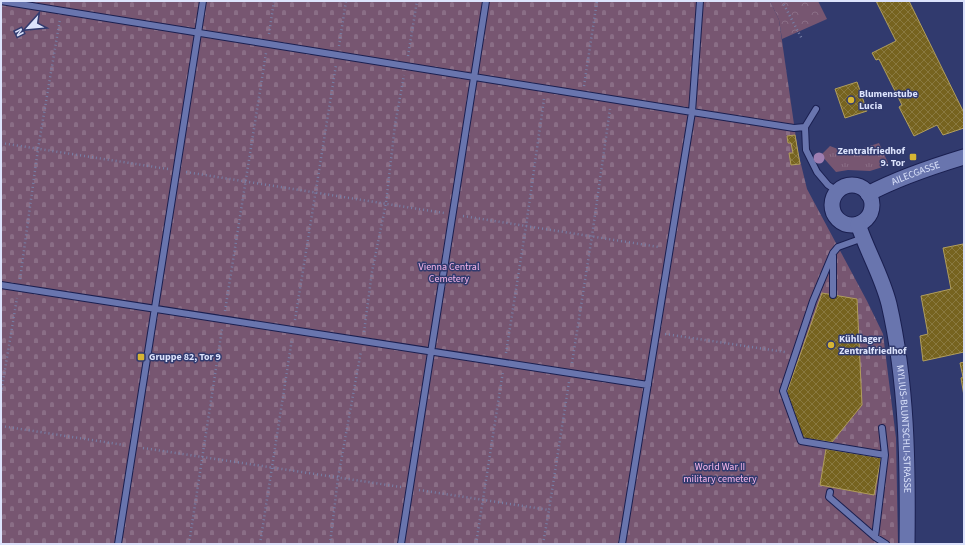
<svg xmlns="http://www.w3.org/2000/svg" width="965" height="545" font-family="'Source Sans 3',sans-serif">
<style>
.grass{fill:url(#grass-tufts)}
.forest{fill:url(#forest-crowns)}
.cemetery{fill:url(#cemetery-stones)}
.building{fill:url(#building-cross-hatch);stroke:#b19e5c}
.lines{fill:none;stroke-linecap:round;stroke-linejoin:round}
.service-casing{stroke:#1a1f50;stroke-width:8}
.tertiary-casing{stroke:#1a1f50;stroke-width:17}
.path{stroke:#7780a8;stroke-width:2.5;stroke-dasharray:1 3;stroke-linecap:butt}
.service{stroke:#6975ae;stroke-width:6}
.tertiary{stroke:#6975ae;stroke-width:15}
.tree{fill:#9e7eb2}
.poi-dot{fill:#d6b534;stroke:#313a6e;stroke-width:1.5}
.labels{text-anchor:middle;dominant-baseline:central;stroke-width:3;stroke-linejoin:round;paint-order:stroke}
.poi-label{font-size:10px;font-weight:bold;fill:#dce3fc;stroke:#313a6e;text-anchor:start}
.street-label{font-size:10px;fill:#dce3fc;stroke:#313a6e}
.park-label{font-size:10px;fill:#f7b6ea;stroke:#313a6e}
</style>
<defs>
<pattern id="grass-tufts" width="24" height="20" patternUnits="userSpaceOnUse"><rect width="24" height="20" fill="#775671"/><path d="M3 7l-1-3M5 7V3M7 7l1-3M15 17l-1-3M17 17v-4M19 17l1-3" fill="none" stroke="#8a6e86"/></pattern>
<pattern id="forest-crowns" width="20" height="18" patternUnits="userSpaceOnUse"><rect width="20" height="18" fill="#775671"/><path d="M2 6a3 3 0 1 1 6 0M12 15a3 3 0 1 1 6 0" fill="none" stroke="#8a6e86"/></pattern>
<pattern id="cemetery-stones" width="16" height="16" patternUnits="userSpaceOnUse"><rect width="16" height="16" fill="#775671"/><path d="M2 7V4a2 2 0 0 1 4 0v3zM10 15v-3a2 2 0 0 1 4 0v3z" fill="#8a6e86"/></pattern>
<pattern id="building-cross-hatch" width="8" height="8" patternUnits="userSpaceOnUse"><rect width="8" height="8" fill="#76631f"/><path d="M0 0l8 8M0 8l8-8" fill="none" stroke="#897940"/></pattern>
</defs>
<rect width="100%" height="100%" fill="#313a6e"/>
<path class="grass" d="M879,143L889,165L870,171L848,170L836,172L821,155L830,146L848,153Z"/>
<path class="forest" d="M770,1H818L827,19L782,39L779,20Z"/>
<path class="cemetery" d="M1,1H770L779,20L798,152L807,189L867,301L883,334L896,438L898,544H1Z"/>
<path class="building" d="M876,1H909L964,113V128L943,135L937,125L914,136L899,107L902,105L879,59L876,60L872,53L896,41Z
M857,82L867,111L845,118L835,89Z
M795,135L800,164L791,165L789,153H793L791,143H788L787,136Z
M963,244L964,250V352L923,361L920,336L928,334L921,296L951,289L943,248Z
M822,293L857,299L862,405L832,442L803,438L787,392Z
M964,362V396L961,378L963,377L960,363Z
M826,449L881,458L874,495L820,485Z"/>
<g class="lines">
<g class="service-casing">
<path id="service" d="M1,1L692,112L700,1
M816,109L805,127L806,150L817,172L828,185L837,191
M863,238L838,247L833,253L813,301L783,391L801,441L885,455
M1,285L648,385
M833,295V256
M830,492L829,497L875,537L886,544
M875,537L885,455L882,428
M118,544L203,1
M401,544L486,1
M622,544L692,112L794,128L805,127"/>
</g>
<g class="tertiary-casing">
<g id="tertiary">
<circle cx="852" cy="205" r="20"/>
<path id="s1" d="M868,194C898,178 931,167 964,157"/>
<path id="s2" d="M858,224C867,251 882,276 889,304C907,383 908,463 907,544"/>
</g>
</g>
<path class="path" d="M782,1L802,39
M269,34L274,1
M339,46L346,1
M408,56L417,1
M584,86L597,1
M1,143L168,169
M186,172L444,213
M463,216L659,247
M20,279L38,149L60,19
M225,311L266,53
M295,320L336,65
M364,332L372,272L386,203L395,125L404,75
M665,334L785,352
M506,353L526,226L544,99
M572,363L592,236L610,109
M1,393L17,298
M1,426L124,445
M143,448L401,487
M419,490L549,510L569,382
M189,544L222,329
M260,544L292,339
M330,544L338,478L361,351
M476,544L503,371
M543,544L549,510"/>
<use href="#service" class="service"/>
<use href="#tertiary" class="tertiary"/>
</g>
<circle class="tree" cx="819" cy="158" r="5.5"/>
<g class="poi-dot">
<circle cx="851" cy="100" r="4"/>
<rect x="909" y="153" width="8" height="8" rx="2"/>
<circle cx="831" cy="345" r="4"/>
<rect x="137" y="353" width="8" height="8" rx="2"/>
</g>
<g class="labels">
<g class="poi-label">
<text x="859" y="94">Blumenstube<tspan x="859" dy="12">Lucia</tspan></text>
<text x="905" y="151" text-anchor="end">Zentralfriedhof<tspan x="905" dy="12">9. Tor</tspan></text>
<text x="839" y="339">Kühllager<tspan x="839" dy="12">Zentralfriedhof</tspan></text>
<text x="149" y="357">Gruppe 82, Tor 9</text>
</g>
<g class="street-label">
<text stroke="none"><textPath href="#s1" startOffset="52">AILECGASSE</textPath></text>
<text stroke="none"><textPath href="#s2" startOffset="212">MYLIUS-BLUNTSCHLI-STRASSE</textPath></text>
</g>
<g class="park-label">
<text x="449" y="267">Vienna Central<tspan x="449" dy="12">Cemetery</tspan></text>
<text x="720" y="467">World War II<tspan x="720" dy="12">military cemetery</tspan></text>
</g>
</g>
<rect width="965" height="545" fill="none" stroke="#dce3fc" stroke-width="4"/>
<g transform="translate(28 28) rotate(243)" stroke="#313a6e" stroke-width="3" paint-order="stroke">
<path d="M0-3L7 15L0 10L-7 15Z" fill="#dce3fc"/>
<text y="-6" font-size="11" font-weight="bold" text-anchor="middle" fill="#dce3fc">N</text>
</g>
</svg>
